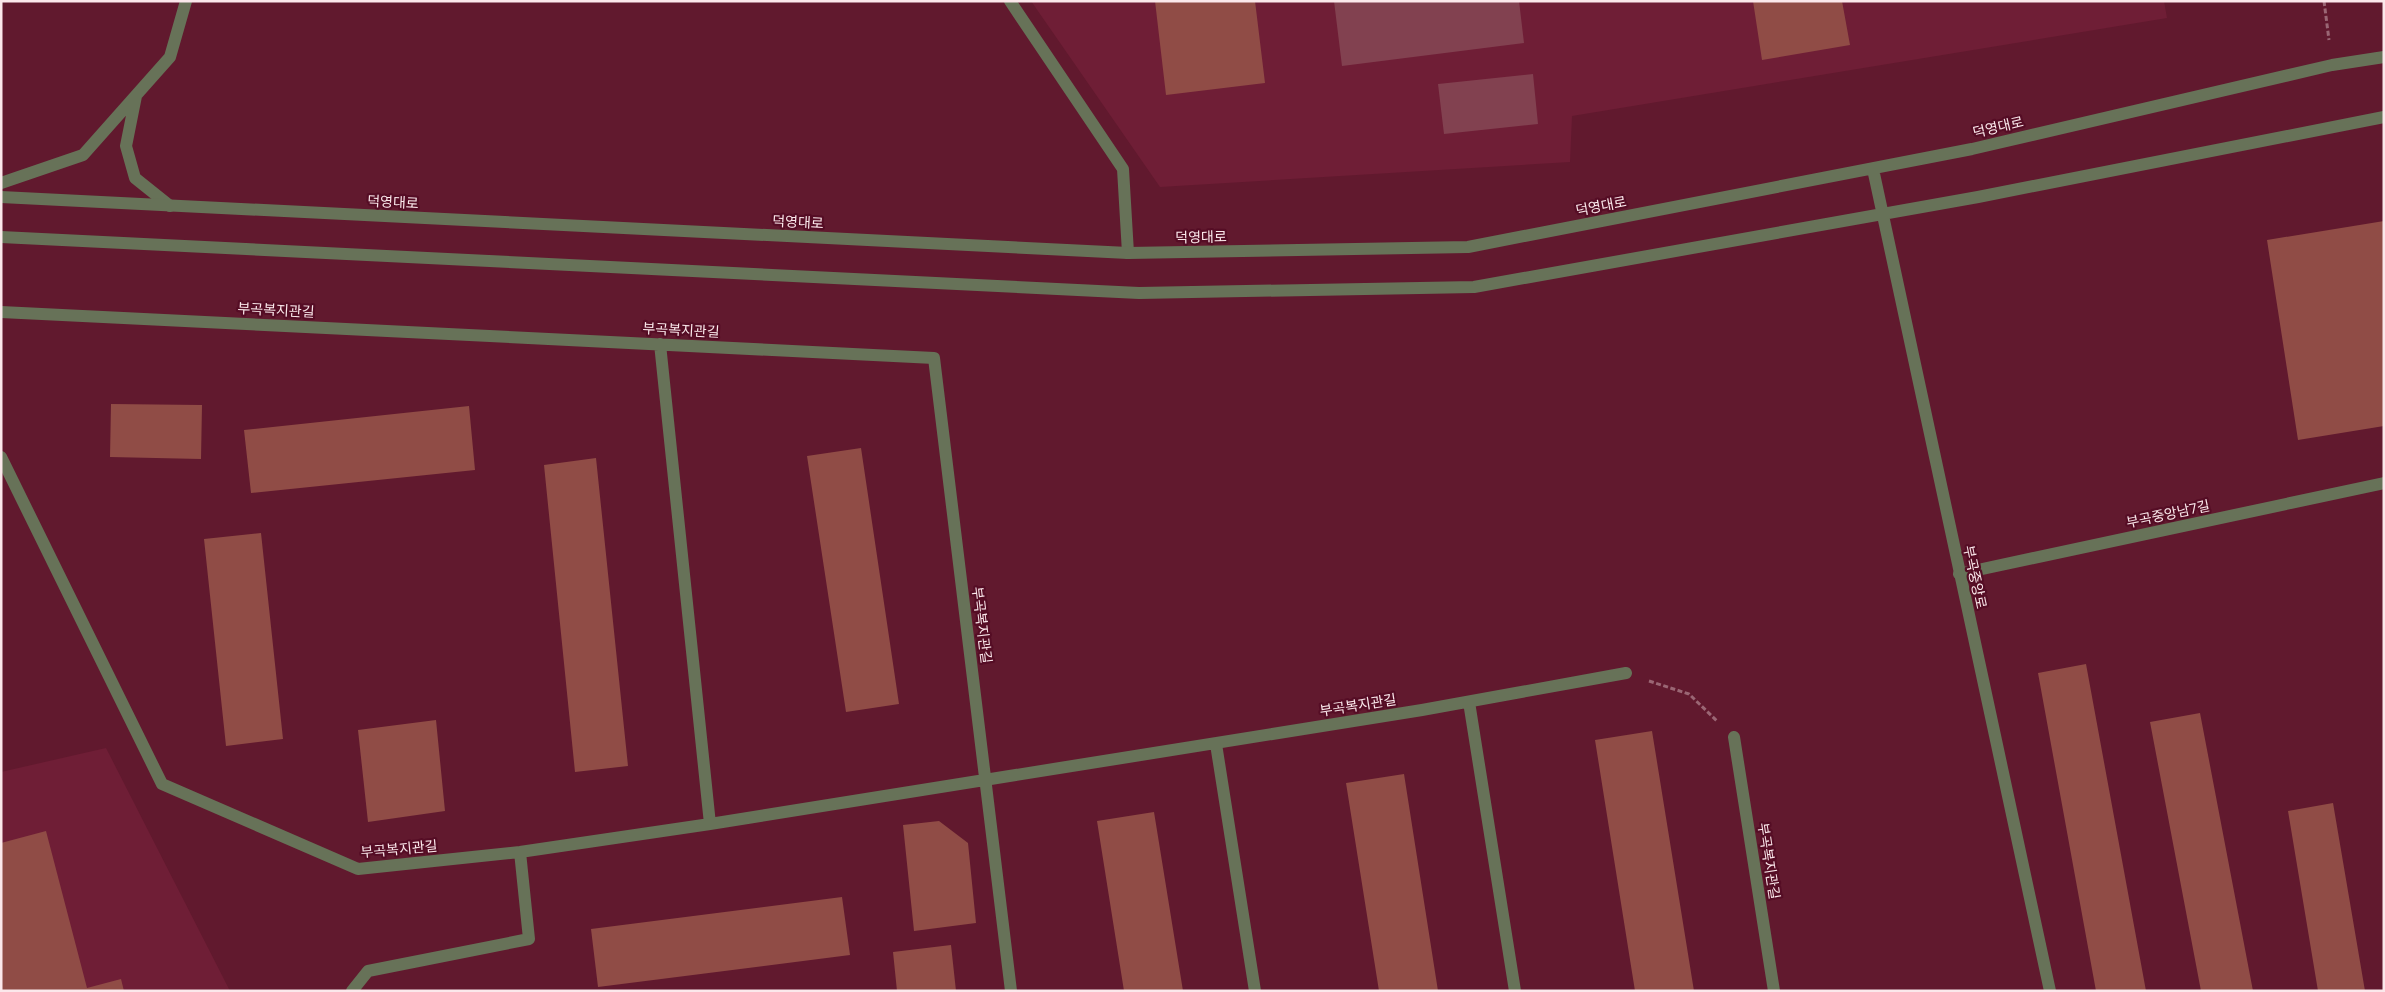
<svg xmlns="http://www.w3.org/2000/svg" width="2385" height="992" font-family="Poppins,'Noto Sans KR',sans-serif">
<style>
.built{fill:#6f1e36}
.green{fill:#824150}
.building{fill:#904c46}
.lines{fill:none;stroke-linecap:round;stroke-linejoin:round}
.path{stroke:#9a6674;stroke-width:3;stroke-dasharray:5 2.5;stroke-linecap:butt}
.service{stroke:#677258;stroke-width:12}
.minor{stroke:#677258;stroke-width:12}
.tertiary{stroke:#677258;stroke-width:12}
.labels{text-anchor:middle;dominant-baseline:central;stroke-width:4.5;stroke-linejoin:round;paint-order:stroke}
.street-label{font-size:14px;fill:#fbe8eb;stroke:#550d25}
</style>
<rect width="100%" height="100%" fill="#61192e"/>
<path class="built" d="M1031,1H2164L2167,18L1572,116L1570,162L1160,187Z
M106,748L230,991H1V772Z"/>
<path class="green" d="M1334,1H1519L1524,43L1342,66Z
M1533,74L1538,124L1444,134L1438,84Z"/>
<path class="building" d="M1155,1H1255L1265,83L1166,95Z
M1753,1H1842L1850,45L1762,60Z
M2384,221V426L2298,440L2267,240Z
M111,404L202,405L201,459L110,457Z
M469,406L475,470L251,493L244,430Z
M861,448L899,704L846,712L807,456Z
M596,458L628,766L575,772L544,465Z
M261,533L283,739L226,746L204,539Z
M2086,664L2146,991H2096L2038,673Z
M2200,713L2253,991H2201L2150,722Z
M436,720L445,811L368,822L358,730Z
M1652,731L1694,991H1635L1595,740Z
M1404,774L1438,991H1379L1346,783Z
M2333,803L2365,991H2318L2288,811Z
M1154,812L1183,991H1124L1097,821Z
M939,821L968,843L976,923L914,931L903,825Z
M46,831L87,988L121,979L124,991H1V843Z
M842,897L850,955L598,987L591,929Z
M951,945L956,991H897L893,952Z"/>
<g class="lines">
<path class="path" d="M2324,1L2329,40
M1649,681L1689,694L1717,721"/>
<path class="service" d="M1010,1L1123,169L1128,253
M136,96L126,146L135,178L170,206
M1,183L83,155L170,57L186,1"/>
<path class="minor" d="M1,312L934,358L1011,991
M660,344L710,824
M1,457L162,784L358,869L520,852L710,824L1422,710L1626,673
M1959,574L2384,483
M1469,702L1515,991
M1734,737L1774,991
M1216,744L1255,991
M352,991L368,971L529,939L520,852"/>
<path class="tertiary" d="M1873,169L2050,991
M1,197L1128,253L1468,247L1972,149L2332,65L2384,57
M1,237L1139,293L1474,287L1978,197L2384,117"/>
</g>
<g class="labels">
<g class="street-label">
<text transform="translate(1998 127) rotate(-13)">덕영대로</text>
<text transform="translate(393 202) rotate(3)">덕영대로</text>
<text transform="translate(1601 206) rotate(-11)">덕영대로</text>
<text transform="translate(798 222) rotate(3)">덕영대로</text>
<text transform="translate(1201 237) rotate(-1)">덕영대로</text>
<text transform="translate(276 310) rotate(3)">부곡복지관길</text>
<text transform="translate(681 330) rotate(3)">부곡복지관길</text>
<text transform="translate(2168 514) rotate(-12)">부곡중앙남7길</text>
<text transform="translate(1975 577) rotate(78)">부곡중앙로</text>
<text transform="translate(982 625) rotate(83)">부곡복지관길</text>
<text transform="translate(1358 705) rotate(-9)">부곡복지관길</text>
<text transform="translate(399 849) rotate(-5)">부곡복지관길</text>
<text transform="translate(1769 861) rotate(81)">부곡복지관길</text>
</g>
</g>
<rect width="2385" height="992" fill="none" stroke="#fbe8eb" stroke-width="5"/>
</svg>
